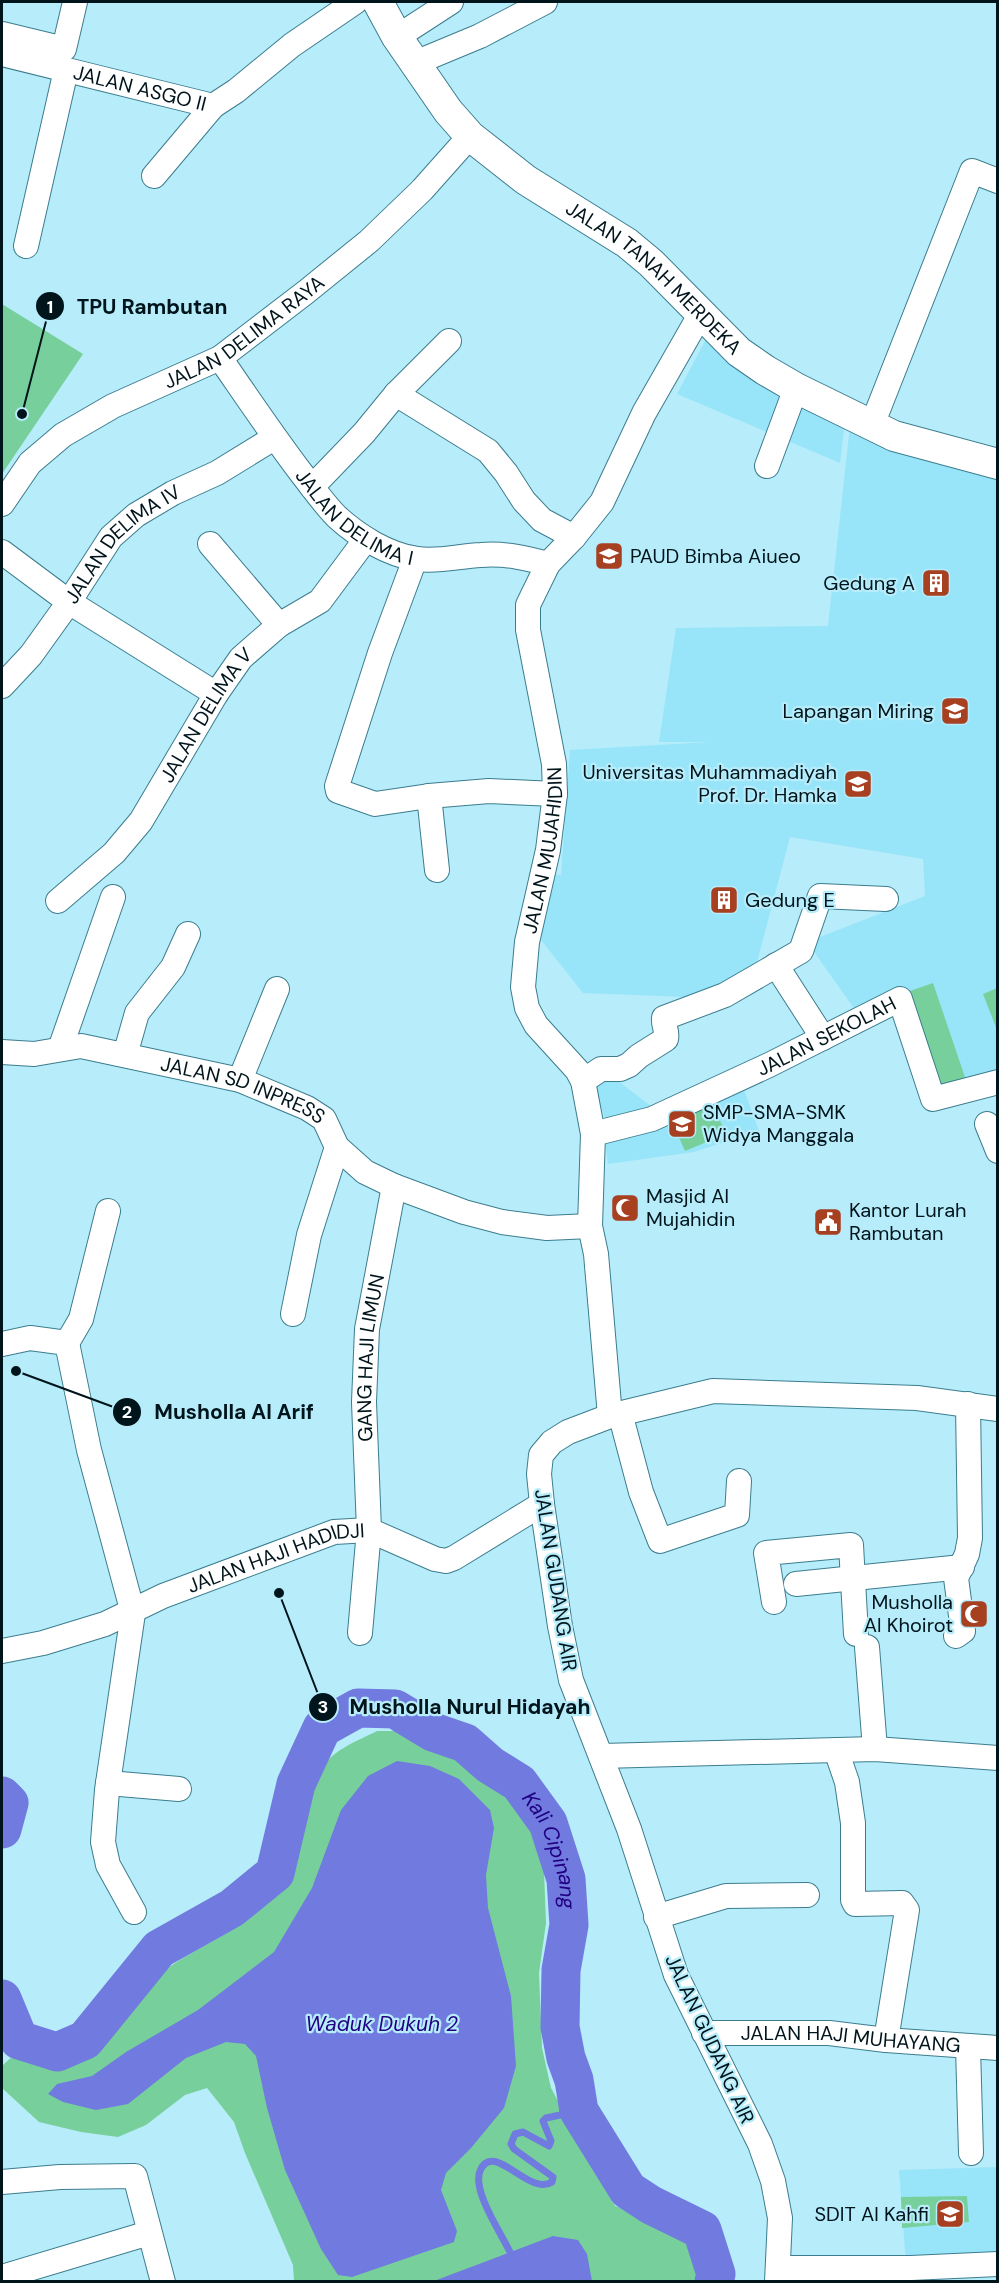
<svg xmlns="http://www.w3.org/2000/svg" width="999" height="2283" font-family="'DM Sans',sans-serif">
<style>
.built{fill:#98e5fa}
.green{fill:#77d09b}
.water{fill:#707adf}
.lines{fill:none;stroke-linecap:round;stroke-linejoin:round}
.stream{stroke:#707adf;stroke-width:7}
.river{stroke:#707adf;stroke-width:39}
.minor-casing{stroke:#3b7d8e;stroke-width:26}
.tertiary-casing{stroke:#3b7d8e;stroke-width:32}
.minor{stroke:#fff;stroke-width:24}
.tertiary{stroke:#fff;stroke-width:30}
.labels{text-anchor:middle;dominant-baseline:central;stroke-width:4.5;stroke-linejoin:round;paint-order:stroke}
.street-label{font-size:20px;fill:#00141b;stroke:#b7ecfa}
.poi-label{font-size:20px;fill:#00141b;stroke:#b7ecfa;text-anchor:start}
.water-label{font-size:21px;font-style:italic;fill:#210082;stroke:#b7ecfa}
.leader{fill:none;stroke:#00141b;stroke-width:2}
.callout-dot{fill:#00141b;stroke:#b7ecfa;stroke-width:2}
.mark-label{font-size:18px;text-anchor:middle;font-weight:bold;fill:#fff}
.callout-label{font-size:21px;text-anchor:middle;font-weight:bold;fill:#00141b;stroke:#b7ecfa;stroke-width:4.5;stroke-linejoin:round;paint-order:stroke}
</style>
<rect width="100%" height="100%" fill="#b7ecfa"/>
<path class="built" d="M707,337L845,422L840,463L677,394Z
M850,426L997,471V1079L938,1093L904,993L858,1014L807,942L925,896L923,859L790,837L756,966L711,998L583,993L541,940L553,874L561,875L570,750L710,742H659L676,628L828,626Z
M605,1071L665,1117L741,1082L759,1131L694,1152L608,1164L604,1133L609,1131L594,1085Z
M997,2167V2259L906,2264L899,2170Z"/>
<path class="green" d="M2,304L83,354L2,474Z
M933,983L966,1080L940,1089L907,992Z
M997,988V1030L983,994Z
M711,1100L726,1134L685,1151L670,1117Z
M377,1731H408L447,1746L499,1788L534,1834L544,1871L546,1923L539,1973L542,2048L551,2088L615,2206L680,2227L704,2249L706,2277L702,2282L294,2281L293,2265L245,2153L234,2122L207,2088L185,2095L146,2125L118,2137L81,2132L39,2122L2,2088V2066L18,2051C37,2062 60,2074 82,2061C91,2056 97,2045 103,2037C119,2017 136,1992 157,1976C197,1945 242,1932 275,1892C304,1857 298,1810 319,1772C330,1751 357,1741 377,1731Z
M967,2196L969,2222L902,2228L901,2197Z"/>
<path class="water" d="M397,1761L430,1766L459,1779L490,1810L494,1828L486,1875L488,1908L511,1996L516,2066L504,2108L471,2148L446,2173L441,2190L457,2231L454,2242L352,2277L338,2275L321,2249L285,2170L267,2108L256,2056L245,2044L226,2042L186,2058L128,2104L96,2110L63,2102L48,2094L57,2084L92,2076L126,2052L198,2010L274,1952L312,1888L341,1810L368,1776Z
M553,2236L578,2240L587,2254L592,2281H434Z"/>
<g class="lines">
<path class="stream" d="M510,2252C501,2233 472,2191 480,2171C493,2139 529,2197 552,2182L553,2177L514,2149L511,2144L515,2134L523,2132L549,2146L551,2141L543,2121L546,2118L579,2111"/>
<g class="river">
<path d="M2,1796L9,1803L2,1829"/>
<path id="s1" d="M2,1999L19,2040L57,2052L85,2040L159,1949L232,1908L275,1873L296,1784L322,1728L358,1708L395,1709L433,1732L465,1743L490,1765L519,1783L548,1823L566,1879L569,1925L561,1970L560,2027L566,2058L574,2080L579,2111L628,2190L651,2205L702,2230L716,2274L714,2282"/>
</g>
<g class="minor-casing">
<g id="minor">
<path d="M2,34L64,49L75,2"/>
<path d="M397,37L451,2"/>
<path id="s2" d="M2,54L213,106L236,91L292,45L355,2"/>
<path d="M415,63L480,36L545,2"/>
<path d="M154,176L213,106"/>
<path d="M26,246L66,70"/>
<path d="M449,341L396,394L488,451L506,473L524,501L542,520L574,537"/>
<path id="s3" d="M220,358C247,397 273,436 302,474C313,488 324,504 337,517C358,536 388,555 417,559C439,562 459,556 481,555C505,553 526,558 548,564"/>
<path d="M872,425L972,171L998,181"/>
<path d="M767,466L796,388"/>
<path d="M312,487L364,433L396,394"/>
<path id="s4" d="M2,504L30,463L63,435L113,406L220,358L306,292L369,241L422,190L470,136"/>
<path d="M210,544L279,625"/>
<path d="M2,552L69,602L216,694"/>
<path d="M415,559L380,653L337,786L338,791L375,804L429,796L489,791L555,794"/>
<path id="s5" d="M2,686L31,655L69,602L111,537L136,515L173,493L217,473L274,438"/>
<path d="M429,796L437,870"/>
<path id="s6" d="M58,901L114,853L141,821L216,694L241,658L279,625L320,601L366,539"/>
<path d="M776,965L823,1038"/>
<path d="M60,1049L113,897"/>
<path id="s7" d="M2,1052L34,1054L81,1046L240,1080L307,1108L324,1119L337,1147L365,1172L394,1186L464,1212L502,1222L547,1228L590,1226"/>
<path d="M125,1055L137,1013L173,967L188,934"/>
<path d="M240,1080L277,989"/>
<path d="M583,1081L601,1069H620L629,1065L639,1056L666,1039C668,1032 663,1026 664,1018L725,995L801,951L820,896L886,899"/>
<path d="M987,1124L998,1151"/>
<path id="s8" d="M593,1134L652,1119L769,1065L900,999L933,1099L998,1082"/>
<path d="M293,1314L309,1235L337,1147"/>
<path d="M67,1343L81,1319L108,1211"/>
<path d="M2,1344L30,1338L67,1343L89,1450L133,1613L107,1790L103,1842L108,1865L134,1912"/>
<path d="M620,1413L641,1492L660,1541L737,1515L739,1481"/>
<path id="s9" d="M610,1416L596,1254L590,1226L593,1134L583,1081L577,1070L536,1025L527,1008L523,987L527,942L548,850L555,794L554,764L528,630V605L548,564L574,537L602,502L644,413L700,315"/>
<path d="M796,1584L962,1567"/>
<path d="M774,1602L766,1553L851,1545L856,1634"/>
<path id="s10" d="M360,1633L369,1530L364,1402L367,1329L394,1186"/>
<path d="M956,1636L963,1631L956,1578L967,1554L970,1538L968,1404"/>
<path d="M867,1647L875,1749"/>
<path id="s11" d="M2,1651L43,1643L105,1624L163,1596L334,1532L369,1530L435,1559L446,1561L454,1558L542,1504"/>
<path d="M836,1750L847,1782L853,1823V1900L855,1904L902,1903L907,1910L886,2040"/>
<path d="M601,1756L875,1749L998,1758"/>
<path d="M108,1783L179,1789"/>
<path d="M656,1917L726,1896L807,1895"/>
<path id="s12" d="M704,2033H829L886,2040L998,2048"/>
<path d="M968,2047L971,2153"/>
<path d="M2,2182L60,2177L135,2176L163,2282"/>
<path d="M779,2268H911L998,2264"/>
<path d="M2,2277L149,2233"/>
<path d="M777,2282L780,2218L773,2181L760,2144L676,1975L629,1829L571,1680L560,1626L542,1504L539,1474L541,1455L552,1442L568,1432L610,1416L713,1391L917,1398L998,1409"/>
</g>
</g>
<g class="tertiary-casing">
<g id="tertiary">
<path id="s13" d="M378,2L397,37L448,111L470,136L526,180L627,243L651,263L739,352L765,370L796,388L894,436L998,464"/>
</g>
</g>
<use href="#minor" class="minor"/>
<use href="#tertiary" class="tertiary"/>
</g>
<defs>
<g id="school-square" transform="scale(1.5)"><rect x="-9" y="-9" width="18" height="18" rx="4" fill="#a73f21" stroke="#b7ecfa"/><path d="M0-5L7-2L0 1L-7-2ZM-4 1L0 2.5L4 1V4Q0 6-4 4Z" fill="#fff"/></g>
<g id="building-square" transform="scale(1.5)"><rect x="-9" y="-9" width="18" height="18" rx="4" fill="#a73f21" stroke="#b7ecfa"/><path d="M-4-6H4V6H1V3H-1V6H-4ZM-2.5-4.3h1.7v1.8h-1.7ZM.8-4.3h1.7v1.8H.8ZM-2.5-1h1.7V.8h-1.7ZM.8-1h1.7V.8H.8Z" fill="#fff"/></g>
<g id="university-square" transform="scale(1.5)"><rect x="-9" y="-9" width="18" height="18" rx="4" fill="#a73f21" stroke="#b7ecfa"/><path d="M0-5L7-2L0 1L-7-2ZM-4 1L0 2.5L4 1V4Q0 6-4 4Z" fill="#fff"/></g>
<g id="mosque-square" transform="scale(1.5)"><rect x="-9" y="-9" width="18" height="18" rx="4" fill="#a73f21" stroke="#b7ecfa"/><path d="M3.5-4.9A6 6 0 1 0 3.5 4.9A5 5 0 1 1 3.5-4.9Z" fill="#fff"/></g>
<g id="civic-square" transform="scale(1.5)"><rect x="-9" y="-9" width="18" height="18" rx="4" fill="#a73f21" stroke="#b7ecfa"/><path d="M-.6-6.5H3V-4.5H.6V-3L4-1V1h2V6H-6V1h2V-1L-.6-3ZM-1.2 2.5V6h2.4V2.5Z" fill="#fff"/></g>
</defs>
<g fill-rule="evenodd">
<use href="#school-square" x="609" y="556"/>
<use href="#building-square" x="936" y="583"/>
<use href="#university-square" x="955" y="711"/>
<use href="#university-square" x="858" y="784"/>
<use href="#building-square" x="724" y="900"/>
<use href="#school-square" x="682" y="1124"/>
<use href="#mosque-square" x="625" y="1208"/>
<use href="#civic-square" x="828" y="1222"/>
<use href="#mosque-square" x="974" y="1614"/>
<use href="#school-square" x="950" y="2214"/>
</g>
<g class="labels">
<g class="street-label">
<text stroke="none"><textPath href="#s2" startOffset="142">JALAN ASGO II</textPath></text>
<text stroke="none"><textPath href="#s13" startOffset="396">JALAN TANAH MERDEKA</textPath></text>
<text stroke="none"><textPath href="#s4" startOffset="302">JALAN DELIMA RAYA</textPath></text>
<text stroke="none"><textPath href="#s3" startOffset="212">JALAN DELIMA I</textPath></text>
<text stroke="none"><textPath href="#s5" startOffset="188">JALAN DELIMA IV</textPath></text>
<text stroke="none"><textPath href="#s6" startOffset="240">JALAN DELIMA V</textPath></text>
<text stroke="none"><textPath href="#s9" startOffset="590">JALAN MUJAHIDIN</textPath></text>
<text stroke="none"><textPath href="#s8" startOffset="254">JALAN SEKOLAH</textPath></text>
<text stroke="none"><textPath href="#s7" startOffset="248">JALAN SD INPRESS</textPath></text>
<text stroke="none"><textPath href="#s10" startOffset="276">GANG HAJI LIMUN</textPath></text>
<text stroke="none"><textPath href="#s11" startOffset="291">JALAN HAJI HADIDJI</textPath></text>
<text transform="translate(556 1580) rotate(81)">JALAN GUDANG AIR</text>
<text transform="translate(710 2039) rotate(65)">JALAN GUDANG AIR</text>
<text stroke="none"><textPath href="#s12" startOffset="147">JALAN HAJI MUHAYANG</textPath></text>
</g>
<g class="poi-label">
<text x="630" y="556">PAUD Bimba Aiueo</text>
<text x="915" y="583" text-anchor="end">Gedung A</text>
<text x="934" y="711" text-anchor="end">Lapangan Miring</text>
<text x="837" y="772" text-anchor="end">Universitas Muhammadiyah<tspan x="837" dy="23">Prof. Dr. Hamka</tspan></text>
<text x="745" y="900">Gedung E</text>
<text x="703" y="1112">SMP-SMA-SMK<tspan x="703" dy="23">Widya Manggala</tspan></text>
<text x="646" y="1196">Masjid Al<tspan x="646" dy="23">Mujahidin</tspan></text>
<text x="849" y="1210">Kantor Lurah<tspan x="849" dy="23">Rambutan</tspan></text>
<text x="953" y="1602" text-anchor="end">Musholla<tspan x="953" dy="23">Al Khoirot</tspan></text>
<text x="929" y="2214" text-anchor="end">SDIT Al Kahfi</text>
</g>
<g class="water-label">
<text stroke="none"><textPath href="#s1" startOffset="824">Kali Cipinang</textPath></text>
<text x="382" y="2024">Waduk Dukuh 2</text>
</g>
</g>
<path class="leader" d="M22 414L50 306M16 1371L127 1412M279 1593L323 1707"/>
<g class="callout-dot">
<circle cx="22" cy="414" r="6"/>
<circle cx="16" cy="1371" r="6"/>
<circle cx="279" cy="1593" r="6"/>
<circle cx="50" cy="306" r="15"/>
<circle cx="127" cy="1412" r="15"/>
<circle cx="323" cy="1707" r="15"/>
</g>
<g class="mark-label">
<text x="50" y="313">1</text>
<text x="127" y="1418">2</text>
<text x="323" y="1713">3</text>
</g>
<g class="callout-label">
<text x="152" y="314">TPU Rambutan</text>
<text x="234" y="1419">Musholla Al Arif</text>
<text x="470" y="1714">Musholla Nurul Hidayah</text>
</g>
<rect width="999" height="2283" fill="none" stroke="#00141b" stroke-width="6"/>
</svg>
